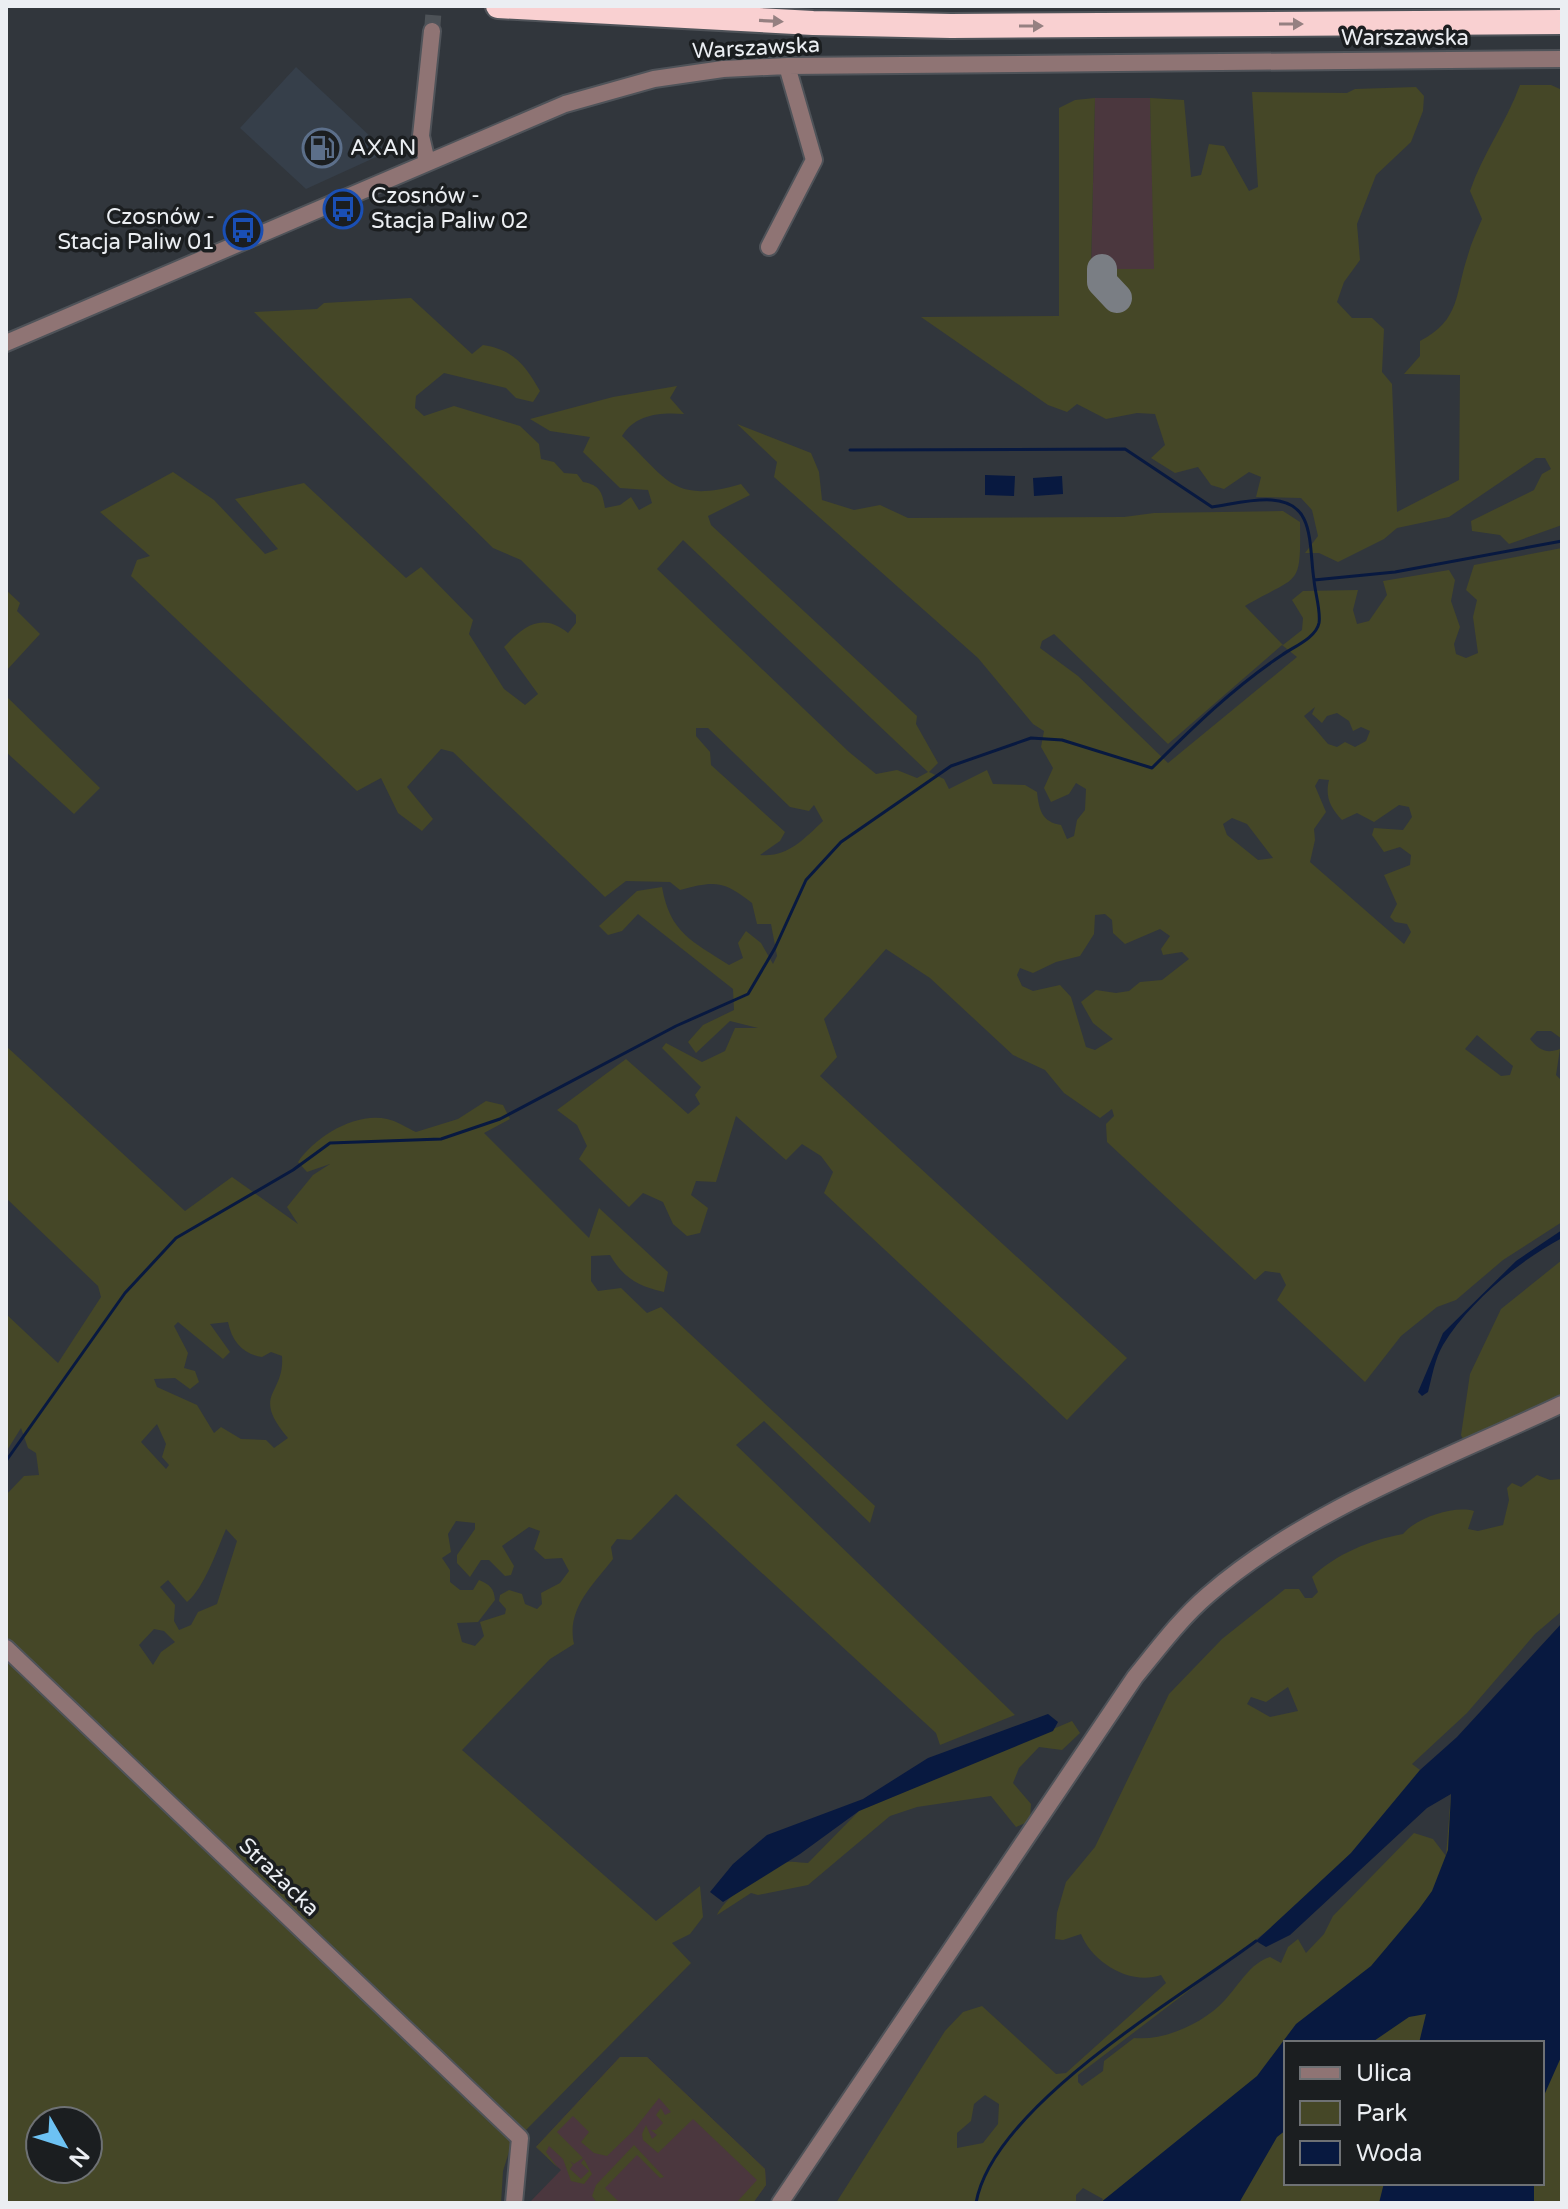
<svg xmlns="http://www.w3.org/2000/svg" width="1568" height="2209" font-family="'Varela Round',sans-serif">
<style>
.built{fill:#363f4a}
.industrial{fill:#4b373e}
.green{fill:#454727;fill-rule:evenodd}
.water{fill:#081940}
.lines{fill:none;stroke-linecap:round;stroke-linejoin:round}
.stream{stroke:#081940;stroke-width:3}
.taxiway{stroke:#7a7e84;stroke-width:30}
.minor-tunnel{stroke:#4d5257;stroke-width:16;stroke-dasharray:16 8;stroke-linecap:butt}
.minor-casing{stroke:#4f5359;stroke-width:20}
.highway-casing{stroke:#4f5359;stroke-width:28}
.minor{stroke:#8f7474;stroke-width:16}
.highway{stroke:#f9d0d1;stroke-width:24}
.oneway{fill:#958081}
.labels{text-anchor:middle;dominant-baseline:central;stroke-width:7;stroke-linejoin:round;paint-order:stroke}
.street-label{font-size:22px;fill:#ebeef2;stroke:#1b1e20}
.poi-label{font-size:22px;fill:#ebeef2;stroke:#1b1e20;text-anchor:start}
</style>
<rect width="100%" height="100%" fill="#31363c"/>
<path class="built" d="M296,67L325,94L387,152L306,189L240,128Z"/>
<path class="industrial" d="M1095,98H1150L1155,269H1091Z
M620,2057H647L765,2169L766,2185L753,2203H529L561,2170L536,2147Z"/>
<path class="green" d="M1520,85H1551L1562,90V525L1509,544L1500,535L1472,531L1471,521L1534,490L1542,474L1551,469L1545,458H1536L1449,517L1397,528L1384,539L1338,562L1319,553H1305L1318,536L1312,510L1301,498L1256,497L1261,477L1249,472L1224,489L1211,485L1198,467L1175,473L1151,458L1165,445L1155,414L1137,413L1106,419L1077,404L1067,412L1048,405L921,317L1059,316V108L1075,100L1095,98L1091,269H1154L1150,98L1184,100L1191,177L1201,175L1209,144L1224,146L1249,191L1258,187L1252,92L1347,93L1355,89L1416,87L1424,96L1423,111L1411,142L1376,175L1357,224L1360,260L1344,282L1337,302L1352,318H1372L1384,329L1382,372L1392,384L1397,512L1459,480L1460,375L1404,374L1420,356V341C1461,320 1455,293 1468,255C1471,243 1477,231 1482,219L1470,191C1483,153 1506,123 1520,85Z
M411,298L472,354L483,345C514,350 525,365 540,391L533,402L516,398L506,388L444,373L416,396L415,408L424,416L454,406L520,426L539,444L541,459L554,462L564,473L577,474L583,482C600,485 602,492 605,508L620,505L631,497L639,510L652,503L648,490L620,488L583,452L590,437L550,431L530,419L613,397L677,386L670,398L684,414C661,412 635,414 622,436C668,480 673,504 741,484L750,495L708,516L711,525L917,716L916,724L938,763L929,772L944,779L949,789L987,770L993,784L1025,785L1037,792C1039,810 1042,822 1061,825L1067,839L1074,836L1077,820L1085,810L1086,789L1076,783L1069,794L1051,802L1044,788L1053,768L1041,747L1044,731L1033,724L978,658L774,477L777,462L737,424L811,453L819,472L822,500L854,510L880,505L908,518L1124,517L1154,513L1283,511L1300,522C1301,590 1299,574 1245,606L1283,645L1302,630L1303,618L1292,600L1303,591L1358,590L1353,610L1357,624L1369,621L1387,595L1383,581L1449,570L1455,580L1451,601L1460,627L1454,644L1456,654L1466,658L1478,653L1473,617L1477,600L1466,590L1474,565L1562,548V1039L1551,1031H1537L1530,1039C1539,1050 1546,1054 1560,1049L1556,1075L1562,1081V1222L1503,1260L1456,1300L1437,1307L1401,1336L1365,1382L1277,1300L1286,1285L1280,1273L1265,1271L1255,1280L1107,1142L1106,1124L1114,1116L1112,1109L1100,1118L1064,1093L1045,1070L1013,1055L930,978L886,949L824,1019L837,1057L820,1076L1127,1358L1067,1420L824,1193L833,1172L821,1156L802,1144L786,1160L736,1116L716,1182L696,1181L691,1195L708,1208L700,1233L687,1236L673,1224L663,1202L643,1193L629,1207L579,1159L587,1146L577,1125L557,1110L626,1059L688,1114L700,1104L695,1095L701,1087L662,1048L666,1043L702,1062L725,1051L735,1028H758L730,1021L696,1053L688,1042L703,1025L734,1010L733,989L638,914L622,931L608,935L599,926L637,891L662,887C670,933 692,941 729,965L743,958L738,943L746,931L761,943L773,964L777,956L771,924H757L752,903C723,880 714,881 680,890L670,882L626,881L605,897L453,752L441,749L407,787L433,819L422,831L398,813L381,778L357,791L131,576L137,560L150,556L100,512L173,472L214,500L265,554L278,549L235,499L304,483L406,578L421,567L473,620L469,634L504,689L525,705L538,694L504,647C524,626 542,612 568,633L576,623V615L521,560L493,548L254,312L317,309L324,303ZM683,540L928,772L917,778L897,770L876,774L849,752L657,569ZM1054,634L1168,744L1282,645L1297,657L1168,763L1078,676L1040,648L1042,641ZM1315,707L1312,714L1322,723L1327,716L1337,713L1349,721L1353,731L1361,727L1370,731L1366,741L1355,747L1345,742L1337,747L1328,744L1304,716ZM696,728H708L790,807L809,811L814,805L823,821C804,839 787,858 760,855L780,841L785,832L711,765L710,752L696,736ZM1319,779L1329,780C1325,797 1330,807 1342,820L1357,813L1374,822L1399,805L1409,807L1412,817L1403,830L1374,828L1372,835L1384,852L1400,847L1411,855L1410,865L1384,875L1397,904L1390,917L1395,922L1407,924L1411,932L1404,944L1310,862L1315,840L1314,829L1326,812L1315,786ZM1232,818L1247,824L1273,858L1258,860L1227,835L1223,824ZM1105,914L1112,920L1113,933L1125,944L1160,929L1170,936L1161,949L1163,955L1182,952L1189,959L1162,980L1140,982L1129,991L1116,993L1096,990L1081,1002L1093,1023L1113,1039L1095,1050L1086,1047L1071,997L1060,985L1033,991L1022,986L1017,975L1020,968L1033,973L1056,962L1080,956L1094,934L1095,915ZM1477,1035L1513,1066L1510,1075L1501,1076L1465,1049Z
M6,590L20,603L17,611L40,634L6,671Z
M6,696L100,788L74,814L6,752Z
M6,1046L185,1211L232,1177L298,1224L287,1207L313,1175L330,1164L307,1172L298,1162C315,1137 355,1112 387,1119C397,1121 407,1128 416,1132L458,1119L486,1101L503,1105L510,1119L484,1133L589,1238L599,1208L668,1272L664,1292C637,1286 624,1278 610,1255L591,1256V1281L598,1291L621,1288L647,1313L661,1307L875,1506L870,1523L764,1421L736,1445L1015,1715L940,1745L936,1733L676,1494L631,1540L617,1539L611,1547L613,1559C593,1585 566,1609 574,1644L550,1659L462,1750L656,1921L700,1886L703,1917L690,1934L672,1943L691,1963L523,2133L6,1638V1495L24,1476L39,1475L36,1453L28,1448L21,1428L6,1452V1314L58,1363L101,1297L98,1286L6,1198ZM178,1322L223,1359L230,1352L210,1324L228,1322C232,1342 243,1354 262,1357L271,1352L282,1356C285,1396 250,1393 288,1438L274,1448L266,1440L241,1439L221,1427L214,1433L197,1405L157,1387L154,1379L175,1378L190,1389L199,1382L195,1371L184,1368L188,1353L174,1326ZM157,1424L166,1444L162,1457L169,1465L166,1469L141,1442ZM456,1521L475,1523V1529L457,1555V1563L470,1577L481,1560H489L505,1576L511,1575L514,1566L502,1546L529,1527L540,1531L534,1549L545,1559L562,1558L569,1571L560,1583L541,1593L542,1604L537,1609L525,1604L522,1594L509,1590L500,1595L499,1601L506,1609L505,1614L480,1622L484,1636L475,1646L462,1642L457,1623L478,1622L495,1600C494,1588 490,1585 479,1580L473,1590H460L450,1582V1570L442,1558L451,1552L448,1534ZM226,1529L237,1541L217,1604L198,1612L191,1625L179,1630L174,1621L175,1605L160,1587L168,1580L187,1602C204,1588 217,1550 226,1529ZM154,1629L164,1631L175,1642L161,1652L153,1665L139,1645Z
M1562,1260V1398L1465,1444L1461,1435L1470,1374L1501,1309Z
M1537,1475L1550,1480L1562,1479V1611L1535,1634L1467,1713L1412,1764L1420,1770L1351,1853L1288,1915L1078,2075V2082L1082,2086L1103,2071L1104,2061L1134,2038C1165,2041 1204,2023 1225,2000C1239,1985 1250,1963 1270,1957L1281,1963L1288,1947L1298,1939L1306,1953L1324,1934L1333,1916L1414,1833L1433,1839L1446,1856L1451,1793L1562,1623V2203H1100L1103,2199L1083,2188L1076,2195V2203H836L945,2031L963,2012L982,2006L1056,2074L1066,2073L1166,1983L1161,1975C1130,1986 1092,1962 1081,1934L1063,1940L1055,1939L1057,1913L1066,1882L1095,1847L1169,1694L1222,1639L1285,1589H1299L1305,1598H1312L1318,1592L1312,1577C1336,1554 1370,1540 1403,1534C1416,1518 1454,1505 1474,1511L1468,1529L1478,1531L1503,1525L1509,1500L1507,1488L1512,1483L1521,1487ZM1288,1687L1298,1711L1270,1717L1247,1704L1251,1697L1266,1702ZM1286,2043H1542V2183H1286ZM985,2095L999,2104L998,2124L983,2143L957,2148V2133L971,2121L974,2104Z
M6,1655L65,1711C69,1724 84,1738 98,1742L513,2139L503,2171L501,2203H6ZM40,2121H88V2169H40Z
M1072,1721L1080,1733L1062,1750L1039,1747L1019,1768L1013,1783L1031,1804L1030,1821L1016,1827L991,1796L917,1807L890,1816L808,1885L758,1895L751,1893L717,1915C724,1898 768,1864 788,1862C794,1861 802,1863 808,1863L859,1811Z
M620,2057H647L765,2169L766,2185L753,2203H736L757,2180L693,2119L658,2153L643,2140L642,2134L646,2125L652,2139L657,2135L651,2130H656L663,2123L656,2115L661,2108L665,2115L671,2112L659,2098L633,2131L607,2156L594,2153L581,2142L589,2132L573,2116L557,2132L583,2158L574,2164L570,2161L573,2165L570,2169L581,2179L589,2171L581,2163L584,2159L592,2174L584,2184L571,2181L563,2159L549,2146L546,2152L558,2168L536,2147Z
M634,2145L664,2177L660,2178L637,2155L605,2188L620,2203H597L592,2196L596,2185Z"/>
<path class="water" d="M985,475L1015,476L1014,496L985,495Z
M1062,476L1063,494L1034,496L1033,478Z
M1562,1230V1238C1519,1261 1469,1302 1443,1345C1435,1358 1432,1377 1428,1392L1422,1396L1418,1392L1443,1333L1516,1261Z
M1562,1623V2055L1542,2100V2043H1419L1426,2014L1409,2017L1371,2043H1286V2130L1277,2137L1239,2203H1100L1257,2076L1296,2024L1371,1966L1419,1909L1432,1891L1448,1850L1451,1794L1427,1808L1290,1935L1266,1947L1256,1941L1351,1853L1420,1770L1457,1737Z
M1048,1714L1058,1722L1053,1731L859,1811L800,1854L723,1902L710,1892L733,1864L767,1835L863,1799L928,1758Z
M1384,2183H1534V2203H1379Z"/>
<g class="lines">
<path class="stream" d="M850,450L1125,449L1212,507C1238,504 1289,487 1304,519C1312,535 1311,562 1314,580L1395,572L1562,541
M6,1461L125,1293L176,1238L293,1170L330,1143L441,1139L500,1119L676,1026L748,994L775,948L806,880L841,842L951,766L1031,738L1062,740L1152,768C1193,727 1234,687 1282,655C1293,647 1316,638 1319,623C1321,611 1315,593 1314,580
M976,2203C993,2106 1178,1999 1256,1941"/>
<path class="taxiway" d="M1102,269V282L1117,298"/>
<path class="minor-tunnel" d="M432,31L434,6"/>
<g class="minor-casing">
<path id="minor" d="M427,162L421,136L432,31
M769,247L814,160L787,66
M6,343L565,104L654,79L723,69L787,66L1562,59
M6,1648L520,2138L514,2203
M780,2203L1135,1677C1158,1649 1180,1619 1208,1595C1305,1510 1446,1459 1562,1404"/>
</g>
<g class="highway-casing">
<path id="highway" d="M498,6L813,23L951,26L1562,22"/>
</g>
<use href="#minor" class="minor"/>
<use href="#highway" class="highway"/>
</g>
<defs><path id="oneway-solid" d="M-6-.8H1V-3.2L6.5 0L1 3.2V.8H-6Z" transform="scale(2)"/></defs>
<g class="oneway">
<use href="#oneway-solid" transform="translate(771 21) rotate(3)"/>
<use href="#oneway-solid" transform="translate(1291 24)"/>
<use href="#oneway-solid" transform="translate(1031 26)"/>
</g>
<defs>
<g id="fuel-ring" transform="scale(2)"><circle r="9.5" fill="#1b1e20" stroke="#5c6f8a" stroke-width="1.5"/><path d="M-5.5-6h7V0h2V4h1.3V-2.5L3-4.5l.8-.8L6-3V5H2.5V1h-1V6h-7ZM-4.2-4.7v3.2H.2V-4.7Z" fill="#5c6f8a"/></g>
<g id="bus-ring" transform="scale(2)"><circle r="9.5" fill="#1b1e20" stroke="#1a4fb4" stroke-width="1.5"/><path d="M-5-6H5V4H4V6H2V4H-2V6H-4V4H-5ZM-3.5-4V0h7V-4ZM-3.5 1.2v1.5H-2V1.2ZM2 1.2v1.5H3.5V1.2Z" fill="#1a4fb4"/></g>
</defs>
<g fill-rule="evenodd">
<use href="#fuel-ring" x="322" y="148"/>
<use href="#bus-ring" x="343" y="209"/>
<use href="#bus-ring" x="243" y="230"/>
</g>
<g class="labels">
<g class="street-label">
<text x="1405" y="38">Warszawska</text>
<text transform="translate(756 48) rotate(-3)">Warszawska</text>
<text transform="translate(279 1877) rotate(44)">Strażacka</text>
</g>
<g class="poi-label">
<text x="350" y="148">AXAN</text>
<text x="371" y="196">Czosnów -<tspan x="371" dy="25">Stacja Paliw 02</tspan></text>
<text x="215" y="217" text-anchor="end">Czosnów -<tspan x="215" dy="25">Stacja Paliw 01</tspan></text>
</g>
</g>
<rect width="1568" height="2209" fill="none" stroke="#ebeef2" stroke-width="16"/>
<rect x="1284" y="2041" width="260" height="144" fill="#1b1e20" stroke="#6e7174" stroke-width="2"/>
<rect x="1300" y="2067" width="40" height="12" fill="#8f7474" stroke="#6e7174" stroke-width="2"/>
<text x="1356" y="2081" font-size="24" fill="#ebeef2">Ulica</text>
<rect x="1300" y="2101" width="40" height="24" fill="#454727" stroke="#6e7174" stroke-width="2"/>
<text x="1356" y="2121" font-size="24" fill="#ebeef2">Park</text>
<rect x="1300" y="2141" width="40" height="24" fill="#081940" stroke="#6e7174" stroke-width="2"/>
<text x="1356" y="2161" font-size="24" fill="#ebeef2">Woda</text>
<g transform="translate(64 2145) rotate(129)"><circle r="38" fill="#1b1e20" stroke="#6e7174" stroke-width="2"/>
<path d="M0-6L14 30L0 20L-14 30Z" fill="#6dc2f3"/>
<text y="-12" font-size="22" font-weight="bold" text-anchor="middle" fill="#ebeef2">N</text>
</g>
</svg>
